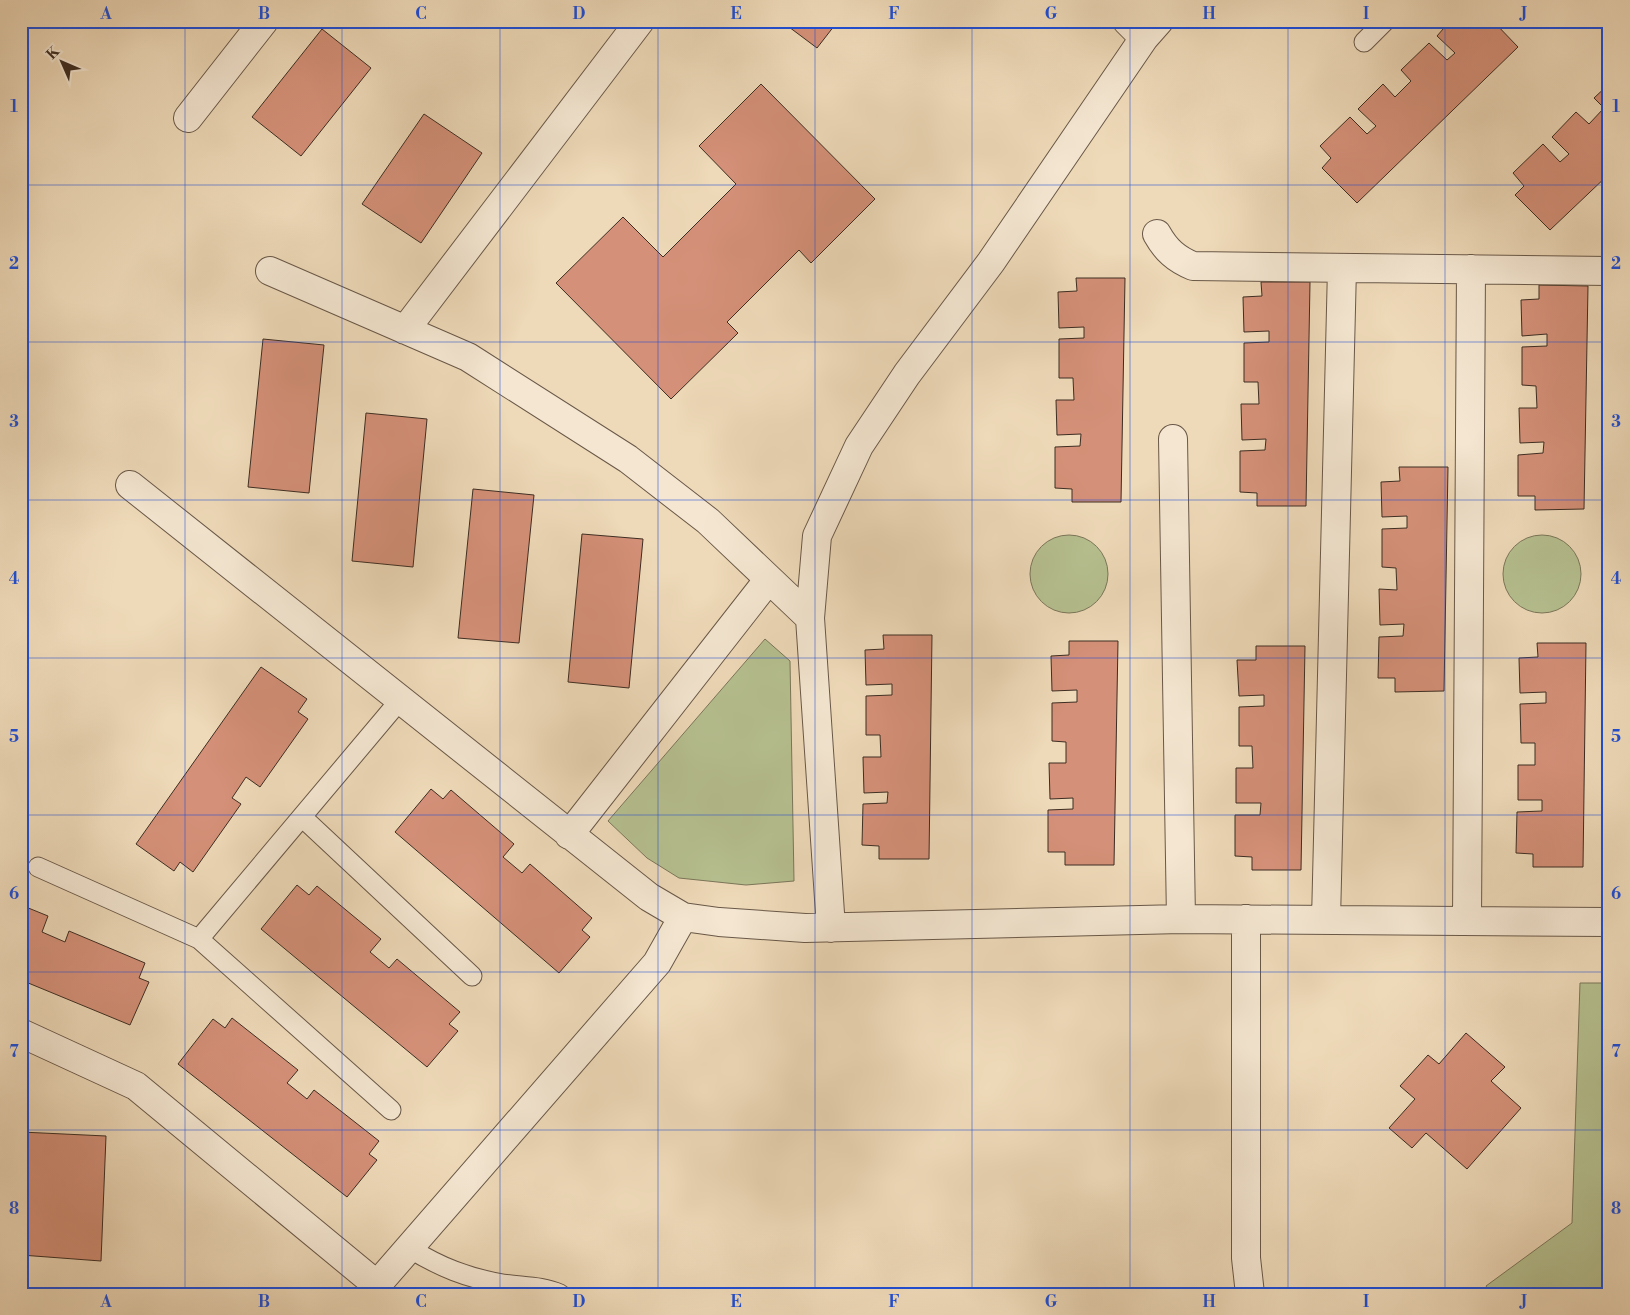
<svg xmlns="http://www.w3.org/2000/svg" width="1630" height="1315" font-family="'Libre Bodoni',serif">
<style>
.green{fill:#b6c090;stroke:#7a7659}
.building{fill:#d49078;stroke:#3d2d22}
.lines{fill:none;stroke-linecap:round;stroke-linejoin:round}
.service-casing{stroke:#695848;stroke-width:21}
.minor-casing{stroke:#695848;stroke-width:30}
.service{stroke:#f4e6d1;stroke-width:19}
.minor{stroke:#f4e6d1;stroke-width:28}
.grid{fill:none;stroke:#1d4ed8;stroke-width:1;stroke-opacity:0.55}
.neatline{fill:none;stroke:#1d4ed8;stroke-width:2}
.grid-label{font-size:16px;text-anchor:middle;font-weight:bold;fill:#1d4ed8}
</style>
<rect width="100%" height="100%" fill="#eed9b8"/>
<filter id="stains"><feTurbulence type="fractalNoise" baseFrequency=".004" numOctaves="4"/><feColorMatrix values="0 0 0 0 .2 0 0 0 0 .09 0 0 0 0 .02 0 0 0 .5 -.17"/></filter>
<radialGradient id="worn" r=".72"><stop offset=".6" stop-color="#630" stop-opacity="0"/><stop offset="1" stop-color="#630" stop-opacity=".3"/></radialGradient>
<path class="green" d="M1030 574a39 39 0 1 1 78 0a39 39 0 1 1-78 0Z
M1503 574a39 39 0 1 1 78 0a39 39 0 1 1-78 0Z
M765,639L790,661L794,881L746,885L679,878L647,858L608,821Z
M1580,983H1609V1294H1491L1486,1286L1572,1223Z"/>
<path class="building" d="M781,21H838L817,48Z
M1450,21H1493L1518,47L1357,203L1322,168L1331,158L1320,146L1350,117L1367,134L1376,126L1358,109L1383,84L1395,97L1411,81L1401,70L1429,43L1447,60L1455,53L1437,36Z
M322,29L371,68L301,156L252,117Z
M761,84L875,199L811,263L799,250L727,322L738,333L671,399L556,283L623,217L663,257L736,184L699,146Z
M1609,84V174L1550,230L1515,195L1524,186L1513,173L1543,144L1560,162L1569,154L1552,137L1576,112L1589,124L1604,108L1594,98Z
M424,114L482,153L421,243L362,204Z
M1076,278H1125L1121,502H1072V489L1055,488V447L1080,446L1081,434L1057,435L1056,400H1074L1073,378H1059V339L1084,338V327L1059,328L1058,292L1077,291Z
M1261,282H1310L1306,506H1257V493L1240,492V451L1265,450L1266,439L1242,440L1241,404H1259L1258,382H1244V343L1269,342V331L1244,332L1243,297L1262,296Z
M1539,285L1588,286L1584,509L1535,510V496H1518V455L1543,453L1544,442L1520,443L1519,408H1537L1536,386L1522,385V347L1547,346V334L1522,336L1521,300L1539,299Z
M263,339L324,345L309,493L248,487Z
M366,413L427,419L413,567L352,561Z
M1399,467H1448L1444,691L1395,692V678H1378L1379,637L1403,636L1404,624L1380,625L1379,589L1397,590L1396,568L1382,567V529L1407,528V516L1382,517L1381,482L1400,481Z
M473,489L534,495L519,643L458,638Z
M582,534L643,539L629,688L568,682Z
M883,635H932L929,859H879V846L862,845L863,804L887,803L888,792L864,793L863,757H881L880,735H866V696L892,695V684L866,685L865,650L884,649Z
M1069,641H1118L1114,865H1065V852H1048V810L1073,809V798L1050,799L1049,763H1066V742L1052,741V703L1077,702V690L1052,691L1051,656L1069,655Z
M1537,643H1586L1583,867H1533V854L1516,853L1517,812L1542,811V800H1518V765H1535V743H1521L1520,704L1546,703V692L1520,693L1519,658L1538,657Z
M1256,646H1305L1301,870H1252V857L1235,856V815H1260L1261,803H1236V768H1253L1252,746H1239V707L1264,706V695L1239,696L1237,660H1256Z
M261,667L307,699L298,712L308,719L260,787L246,777L232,798L241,804L193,872L180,862L174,871L136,844Z
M431,789L443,799L451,790L514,844L503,857L522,873L530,864L592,918L582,930L590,937L559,973L395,832Z
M297,885L309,895L317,886L381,939L370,952L389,968L397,959L460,1012L449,1024L458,1031L427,1067L261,929Z
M21,905L48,916L42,932L65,942L69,931L145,963L139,978L149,982L130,1025L21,980Z
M232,1018L298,1070L287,1083L307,1099L314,1090L379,1141L369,1154L377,1160L347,1197L178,1064L213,1019L225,1028Z
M1466,1033L1505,1067L1491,1081L1521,1108L1467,1169L1426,1133L1412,1148L1389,1128L1415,1099L1400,1086L1428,1055L1439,1064Z
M21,1132L106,1136L101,1261L21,1255Z"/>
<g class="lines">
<g class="service-casing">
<path id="service" d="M1364,42L1385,21
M302,817L472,976
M38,867L199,939L391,1110
M199,939L400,700
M409,1248C440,1267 467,1278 503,1284C522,1287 542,1286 560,1294"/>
</g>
<g class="minor-casing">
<path id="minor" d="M1127,21L1144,38
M188,118L264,21
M1157,234C1166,250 1176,259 1193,266L1609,271
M270,271L468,357L628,459L708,521L810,618
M405,330L640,21
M1173,439L1181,919
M130,485L649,897L683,917L719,922L805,928L1181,919L1609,922
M569,835L769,579
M1246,919V1258L1250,1294
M1326,920L1342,268
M1467,921L1471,269
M831,928L810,618L817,536L859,446L907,374L991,262L1144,38L1159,21
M21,1033L136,1086L377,1285
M369,1294L657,963L683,917"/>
</g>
<use href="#service" class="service"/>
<use href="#minor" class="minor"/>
</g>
<path class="grid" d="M185,21V1294M342,21V1294M500,21V1294M658,21V1294M815,21V1294M972,21V1294M1130,21V1294M1288,21V1294M1445,21V1294M21,185H1609M21,342H1609M21,500H1609M21,658H1609M21,815H1609M21,972H1609M21,1130H1609"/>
<rect width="1630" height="1315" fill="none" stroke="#eed9b8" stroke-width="55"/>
<g transform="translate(62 62) rotate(315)" stroke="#f4e6d1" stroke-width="4" paint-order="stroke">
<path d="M0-4L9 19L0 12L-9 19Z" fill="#3d2d22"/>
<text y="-8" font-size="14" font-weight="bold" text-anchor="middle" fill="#3d2d22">K</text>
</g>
<rect x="28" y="28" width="1574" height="1260" class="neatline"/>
<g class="grid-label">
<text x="106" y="19">A</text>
<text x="264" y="19">B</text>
<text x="421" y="19">C</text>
<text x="579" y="19">D</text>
<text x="736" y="19">E</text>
<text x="894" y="19">F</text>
<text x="1051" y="19">G</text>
<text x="1209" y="19">H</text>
<text x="1366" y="19">I</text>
<text x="1524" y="19">J</text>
<text x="14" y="112">1</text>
<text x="1616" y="112">1</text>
<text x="14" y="269">2</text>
<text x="1616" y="269">2</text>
<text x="14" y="427">3</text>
<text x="1616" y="427">3</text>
<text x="14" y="584">4</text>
<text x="1616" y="584">4</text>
<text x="14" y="742">5</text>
<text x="1616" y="742">5</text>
<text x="14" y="899">6</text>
<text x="1616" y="899">6</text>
<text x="14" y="1057">7</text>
<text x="1616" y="1057">7</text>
<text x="14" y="1214">8</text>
<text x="1616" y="1214">8</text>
<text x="106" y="1307">A</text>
<text x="264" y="1307">B</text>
<text x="421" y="1307">C</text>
<text x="579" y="1307">D</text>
<text x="736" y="1307">E</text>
<text x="894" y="1307">F</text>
<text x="1051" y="1307">G</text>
<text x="1209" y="1307">H</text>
<text x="1366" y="1307">I</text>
<text x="1524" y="1307">J</text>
</g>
<rect width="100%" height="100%" filter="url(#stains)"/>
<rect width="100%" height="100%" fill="url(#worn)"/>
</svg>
